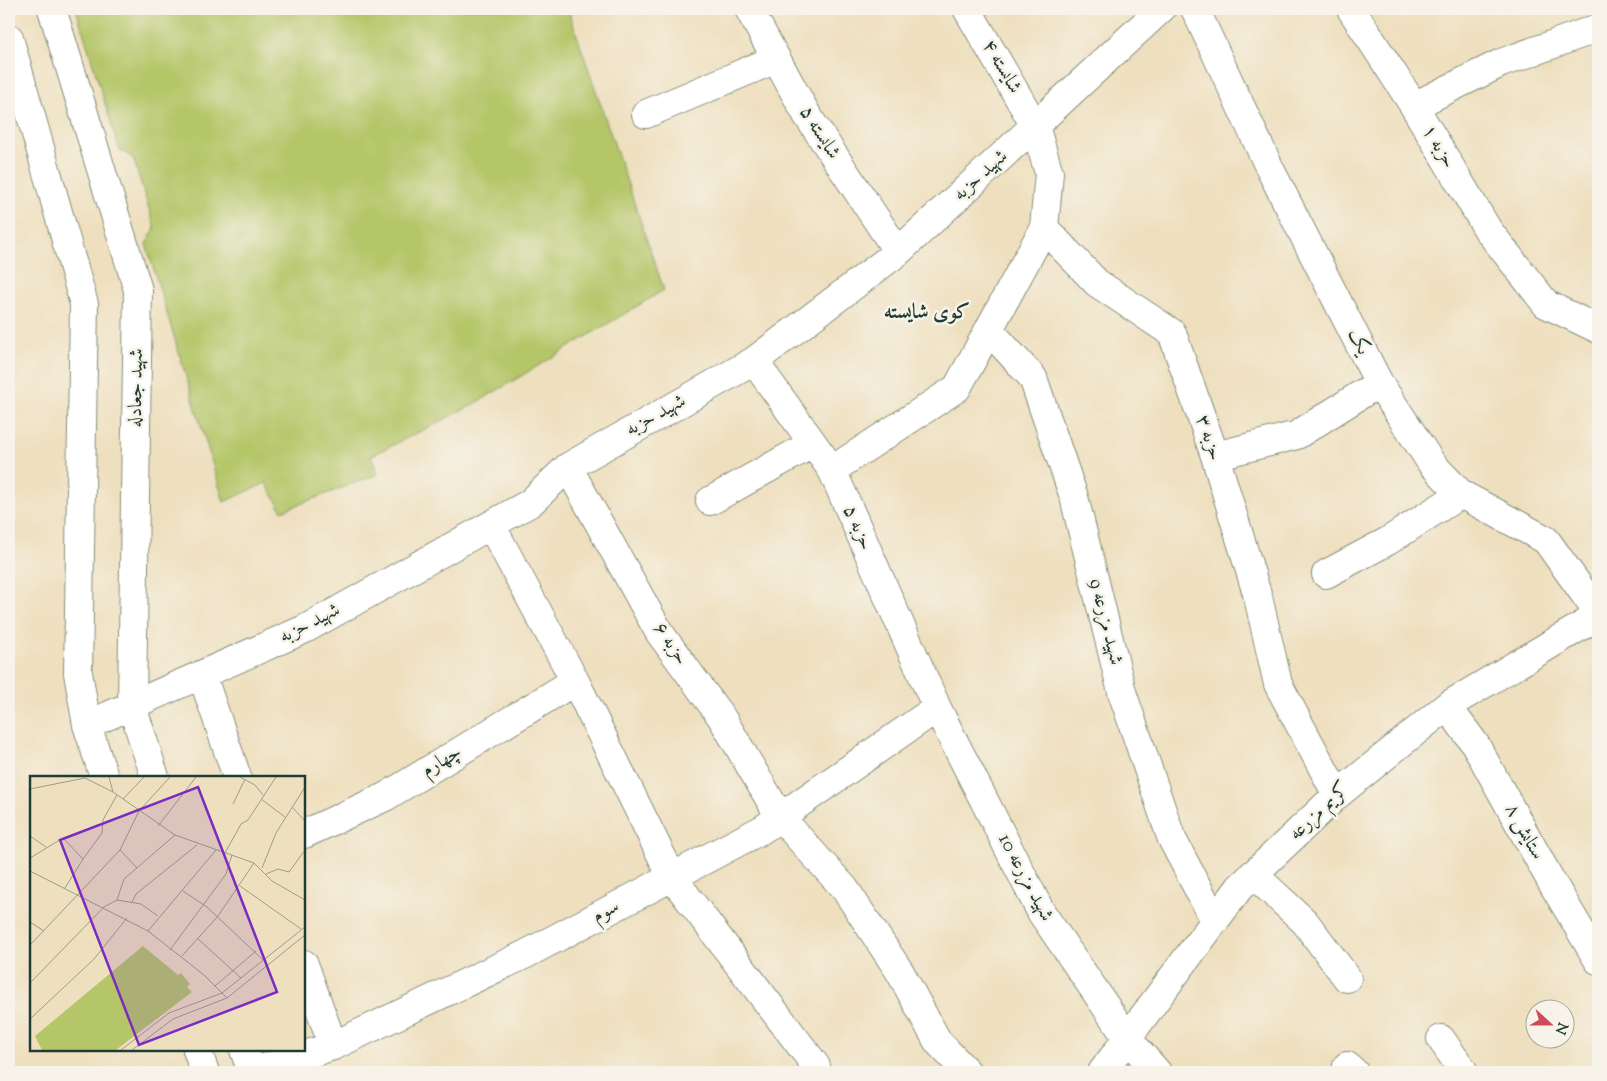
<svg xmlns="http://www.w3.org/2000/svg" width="1607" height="1081" font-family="'Sorts Mill Goudy',Amiri,serif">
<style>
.green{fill:#b5c669;stroke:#6a824e}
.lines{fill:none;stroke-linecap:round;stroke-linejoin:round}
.minor-casing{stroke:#868e79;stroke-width:30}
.minor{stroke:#fff;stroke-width:28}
.labels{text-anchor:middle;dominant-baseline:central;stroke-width:5;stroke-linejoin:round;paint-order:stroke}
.street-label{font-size:20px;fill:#1f3d34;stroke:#f7f3e8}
.neighbourhood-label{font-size:21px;font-weight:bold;fill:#1f3d34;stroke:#f7f3e8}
.inset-road{fill:none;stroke:#9b9e87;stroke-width:1}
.view{fill:#7b2cbf;fill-opacity:0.15;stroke:#7b2cbf;stroke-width:2.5}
.inset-edge{fill:none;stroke:#1f3d34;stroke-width:2.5}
</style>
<rect width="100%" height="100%" fill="#f7f3e8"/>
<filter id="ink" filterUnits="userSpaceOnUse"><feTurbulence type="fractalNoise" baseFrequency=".02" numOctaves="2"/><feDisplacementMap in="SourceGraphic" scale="10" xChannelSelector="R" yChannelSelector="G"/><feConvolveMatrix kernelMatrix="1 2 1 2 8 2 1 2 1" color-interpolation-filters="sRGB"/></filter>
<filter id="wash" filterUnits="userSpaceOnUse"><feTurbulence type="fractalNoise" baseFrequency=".0096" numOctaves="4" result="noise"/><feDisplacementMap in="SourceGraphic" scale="20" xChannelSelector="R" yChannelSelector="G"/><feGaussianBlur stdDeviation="1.12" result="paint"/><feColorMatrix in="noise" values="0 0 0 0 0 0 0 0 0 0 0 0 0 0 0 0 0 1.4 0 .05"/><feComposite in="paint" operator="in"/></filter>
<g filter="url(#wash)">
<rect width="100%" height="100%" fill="#eedfbe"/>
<path class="green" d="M76,9H568L664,290L473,405L371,456L378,474L282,511L266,483L224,502L146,244L155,228L133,158L119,149Z"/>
</g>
<g filter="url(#ink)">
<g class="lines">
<g class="minor-casing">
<path id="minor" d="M52,9L138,290L132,706L155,777
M749,9L807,115L898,252
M967,9L1035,126L1049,173L1044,228L1097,283L1172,333L1215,456L1258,597L1278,684L1337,795
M1195,9L1271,171L1379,383L1432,464L1461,494L1546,540L1598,613
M1351,9L1414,106
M1598,28L1501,63L1414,106L1488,230L1546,304L1598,329
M9,38L84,304L78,673L87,725L104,777
M646,114L776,59
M989,330L1033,378L1074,497L1122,692L1171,837L1215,921
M754,361L832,470L937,708L1041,912L1128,1039L1157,1072
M1215,456L1297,435L1379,383
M568,467L659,632L722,718L780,817L845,889L900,972L938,1042L967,1072
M832,470L957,388L1044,228
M710,501L812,444
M491,525L575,681L672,877L816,1066L817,1072
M1326,574L1388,541L1461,494
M202,675L237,777
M1447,706L1475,744L1551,881L1598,960
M87,725L305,629L530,503L568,467L754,361L898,252L1161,9
M304,834L385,797L575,681
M1253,874L1305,922L1347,978
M304,964L333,1046
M1441,1039L1464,1072
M197,1050L205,1072
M244,1050L252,1072
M1347,1066L1354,1072
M252,1072L333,1046L526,954L763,829L937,708
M1102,1072L1240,887L1337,795L1447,706L1598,616"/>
</g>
<use href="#minor" class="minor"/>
</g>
</g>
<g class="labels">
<g class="street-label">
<text transform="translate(1001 67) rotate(60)">شایسته ۴</text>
<text transform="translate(819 133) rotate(58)">شایسته ۵</text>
<text transform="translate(1438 147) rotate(59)">حزبه ۱</text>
<text transform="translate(981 176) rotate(-42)">شهید حزبه</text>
<text transform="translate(1358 342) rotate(63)">یک</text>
<text transform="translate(137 388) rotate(-89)">شهید جعادله</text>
<text transform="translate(656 416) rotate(-29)">شهید حزبه</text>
<text transform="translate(1208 438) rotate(71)">حزبه ۳</text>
<text transform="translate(857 528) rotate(66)">حزبه ۵</text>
<text transform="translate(1105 622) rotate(76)">شهید مزرعه 9</text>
<text transform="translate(310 624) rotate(-27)">شهید حزبه</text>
<text transform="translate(670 644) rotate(56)">حزبه ۶</text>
<text transform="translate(442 762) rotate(-31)">چهارم</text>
<text transform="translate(1320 812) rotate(-43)">کریم مزرعه</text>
<text transform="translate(1524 832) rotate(61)">ستایش ۸</text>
<text transform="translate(1025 878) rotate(62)">شهید مزرعه 10</text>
<text transform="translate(606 912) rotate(-28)">سوم</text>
</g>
<g class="neighbourhood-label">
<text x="927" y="313">کوی شایسته</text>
</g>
</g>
<g transform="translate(30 776)">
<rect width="275" height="275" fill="#eedfbe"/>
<path d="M113,170L148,199L151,197L160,208L157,211L162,216L86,274H12L5,260Z" fill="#b5c669"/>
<path class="inset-road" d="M79,1L83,16M210,1L225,9L233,19M0,13L55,2L83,16L145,59L224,87L242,105L275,124M93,23L114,1M231,23L255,41M203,28L215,3M262,31L275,45M128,50L166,1M0,60L16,71M90,74L107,92M195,77L211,48L218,44L246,1M0,82L33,62L53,83L72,57L73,44L87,19M232,92L246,57L275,11M0,95L118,155L174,199L197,222M236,98L248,93L259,96L275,74M210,110L271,153M35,112L53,83M153,115L177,131L233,184M87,124L111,128L128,140M102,126L106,118L167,69M0,146L14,155M118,155L186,74M167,162L211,202M0,169L90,74L109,35L140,1M140,174L196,98L202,79M152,180L188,140L224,87M0,207L74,131L87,124L94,103L145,59M185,210L226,175M0,243L64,183L97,142M91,274L139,237L192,217L275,151M102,274L143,243L197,222L275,159"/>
<path class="view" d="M168,11L247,216L109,269L30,64Z"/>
<rect width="275" height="275" class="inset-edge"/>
</g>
<rect width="1607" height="1081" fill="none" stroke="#f7f3e8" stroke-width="30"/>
<g transform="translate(1550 1024) rotate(111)"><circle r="24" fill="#f7f3e8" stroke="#a1aaa0"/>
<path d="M0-4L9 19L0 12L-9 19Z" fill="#d1495b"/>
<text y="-8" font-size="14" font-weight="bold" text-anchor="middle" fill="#1f3d34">N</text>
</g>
</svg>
